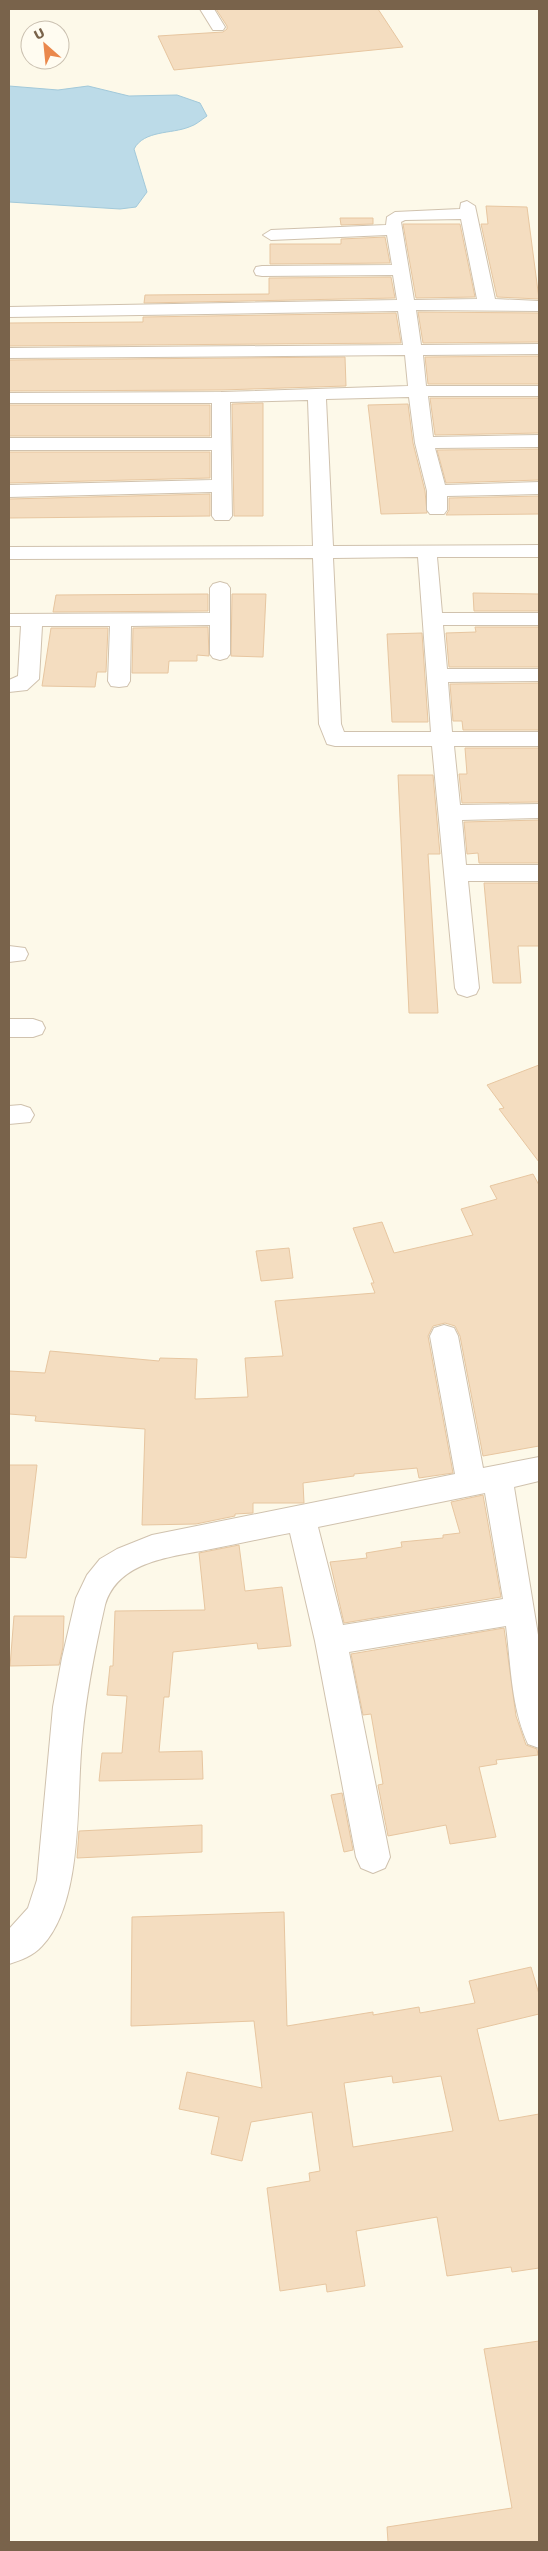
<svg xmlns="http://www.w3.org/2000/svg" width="548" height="2551" font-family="'Work Sans',sans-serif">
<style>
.water{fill:#bcdbe8;stroke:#a2c9da}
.building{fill:#f4ddc0;stroke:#e7c6a0;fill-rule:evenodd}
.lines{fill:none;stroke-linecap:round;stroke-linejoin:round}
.street-casing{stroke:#d0c2ae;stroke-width:2}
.street{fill:#fff;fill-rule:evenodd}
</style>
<rect width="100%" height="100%" fill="#fdf9e9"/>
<path class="water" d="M9,86L58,90L88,86L129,96L177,95L200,103L207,116C201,120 196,125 189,127C172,134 144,130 134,149L147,192L136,207L120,209L9,202Z"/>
<path class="building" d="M216,9H378L403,47L174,70L158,36L223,32L227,29V26Z
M486,206L527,207L539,299L497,297L481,224H488Z
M340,218H373V224L341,225Z
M403,224H460L475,297L416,298Z
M385,237L390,263L270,264V244H341V239Z
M391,277L395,298L144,303L145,295L269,294V278Z
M418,312L539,313V342L423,343Z
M396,313L401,343L9,346V323L143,322V317Z
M539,356V384H428L425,357Z
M345,357L346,386L221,390L9,391V360Z
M430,398H539V433L435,435Z
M263,403V516H234L232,404Z
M408,404L413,443L425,491L427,513L381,514L368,405Z
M9,405H210V436H9Z
M539,449V480L446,483L437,450Z
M9,452H210V478L9,483Z
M210,494V516L9,518V499Z
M539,496V514L446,515L449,510V498Z
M473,593L539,594V611H474Z
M204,594H208V611L53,612L56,595Z
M232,594H266L263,657L231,656Z
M208,627L209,656L197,655V661H169L168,673H132L133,628Z
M475,627H539V667H449L446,633L476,632Z
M51,628H108L106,672H97L95,687L42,686Z
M422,633L428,722H392L387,634Z
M539,683V730H463L462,721H453L450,684Z
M465,748H539V802L462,803L459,774H467Z
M398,775H433L440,854H428L438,1013H409Z
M539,820V863H479L478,853L467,854L464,822Z
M484,883H539V946H518L521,983H493Z
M539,1065V1162L499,1109L504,1108L487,1085Z
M533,1174L539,1185V1446L483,1456L460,1336L455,1326L445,1323L433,1326L428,1336L453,1473L419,1478L417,1468L354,1474V1476L303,1483L304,1503H253V1513L235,1514V1516L196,1524L142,1525L145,1429L35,1421L36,1416L9,1414V1371L45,1373L50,1351L159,1361L160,1358L197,1359L195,1399L248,1397L245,1358L283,1356L275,1301L375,1293L371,1283H374L353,1228L382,1222L394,1253L473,1235L461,1209L497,1199L490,1186Z
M289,1248L293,1278L261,1281L256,1251Z
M9,1465H37L26,1558L9,1557Z
M483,1495L501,1597L344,1623L330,1562L367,1558L366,1553L402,1547L401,1542L443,1538V1535L460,1533L451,1502Z
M239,1545L245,1591L282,1587L291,1646L258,1649L257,1643L173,1652L169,1697H164L159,1752L202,1751L203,1779L99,1781L102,1753H122L127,1696L107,1695L110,1666H113L115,1611L205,1610L199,1553Z
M14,1616H64L63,1647L59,1665L10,1666Z
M504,1628L516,1716L526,1745L537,1749L538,1755L496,1760L497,1764L479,1767L496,1837L450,1844L446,1825L388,1836L378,1785L383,1784L371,1714L363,1715L351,1654Z
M342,1793L353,1850L344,1852L331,1795Z
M202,1825V1852L77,1858L79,1831Z
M284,1912L287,2026L373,2012V2015L419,2007L420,2013L475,2003L469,1981L531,1967L539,1994V2014L477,2029L499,2121L539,2114V2268L512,2272L511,2267L447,2276L437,2217L356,2231L365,2286L327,2292L326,2284L280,2291L267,2188L310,2181L309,2173L320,2171L312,2112L251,2122L242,2161L211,2154L219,2117L179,2109L187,2072L262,2088L254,2021L131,2026L132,1917ZM392,2076L393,2083L441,2076L453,2131L353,2147L344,2083Z
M539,2341V2542H388L387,2527L512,2508L484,2349Z"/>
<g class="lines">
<g class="street-casing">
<path id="street" d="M200,9H214L225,27L223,30H213Z
M467,201L475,206L495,299L539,301V311L416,310L421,345L539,344V354L423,355L426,386H539V396H428L433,437L539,435V447L435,448L445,485L539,482V494L447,496V510L444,514H430L427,510V491L415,443L409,397L326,399L333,546L539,545V557H437L442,613H539V625H443L447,669H539V681L448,682L452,732H539V746H454L460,805L539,804V818L462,820L466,865H539V881H468L479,988L476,994L467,997L458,994L455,988L432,746H335L327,744L319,724L313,558L9,559V547L313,546L308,400L230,402L232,516L229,520H215L212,516V492L9,497V485L212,480V450H9V438H212V403H9V393L221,392L408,386L405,355L9,358V348L403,345L398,311L9,317V307L397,300L393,275L262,276L256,275L254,271L256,267L262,266L392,265L387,235L271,240L263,235L271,230L386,225L387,217L395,212L460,209L461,203ZM461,219L477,299L414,300L401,222L405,220ZM418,557L431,732H344L341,724L333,558Z
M220,582L227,584L230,588V654L227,658L220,660L213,658L210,654V625L131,626L130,681L127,686L119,687L111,686L108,681L110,626H42L39,679L27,690L9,692V680L18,676L21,626H9V614L210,613V588L213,584Z
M9,946L25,948L28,954L25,960L9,962Z
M9,1019H33L42,1022L45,1028L42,1034L33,1037H9Z
M21,1105L30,1108L34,1115L30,1122L9,1124V1106Z
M444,1325L454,1328L458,1336L483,1468L539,1457V1481L514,1487L539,1641V1748L528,1744C511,1707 511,1665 506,1626L349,1652L390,1857L385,1868L373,1873L361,1868L356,1857L315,1641L290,1533C263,1538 237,1544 211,1549C173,1557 118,1560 105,1605C95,1649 86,1694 82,1740C76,1798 84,1902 42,1946C33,1956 21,1960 9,1964V1929L28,1908L37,1880L53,1707L62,1658L76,1598L87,1575L100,1559L117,1549L152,1535L455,1474L430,1336L434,1328ZM485,1493L503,1599L343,1625L318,1527Z"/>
</g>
<use href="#street" class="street"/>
</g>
<rect width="548" height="2551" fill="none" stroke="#79634b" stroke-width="20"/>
<g transform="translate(45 45) rotate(333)"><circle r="24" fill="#fffcf1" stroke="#c9bfaf"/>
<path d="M0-4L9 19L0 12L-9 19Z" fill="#ea884c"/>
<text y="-8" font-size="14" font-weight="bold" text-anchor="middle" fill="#79634b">U</text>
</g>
</svg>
